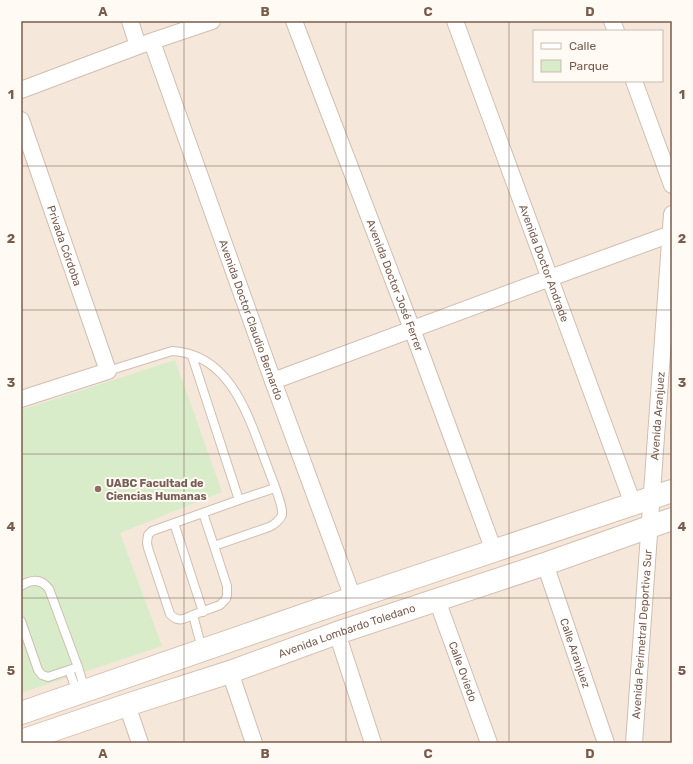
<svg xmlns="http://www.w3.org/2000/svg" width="693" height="764" font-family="Rubik,sans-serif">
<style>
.residential{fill:#f5e8da;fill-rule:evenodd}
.green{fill:#d8ecc9}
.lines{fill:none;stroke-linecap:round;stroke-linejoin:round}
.lane-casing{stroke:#d1beb0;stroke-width:10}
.street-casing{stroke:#d1beb0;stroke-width:18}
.secondary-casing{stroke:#d6c0b0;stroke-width:24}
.lane{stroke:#fff;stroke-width:8}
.street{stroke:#fff;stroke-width:16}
.secondary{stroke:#fff;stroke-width:22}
.grid{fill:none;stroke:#7a5c4d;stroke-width:1;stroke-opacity:0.55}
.education-dot{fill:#8d6e63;stroke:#fffaf3;stroke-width:1.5}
.labels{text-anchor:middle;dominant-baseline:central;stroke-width:4;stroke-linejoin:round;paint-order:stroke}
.street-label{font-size:11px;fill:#7a5c4d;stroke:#fffaf3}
.education-label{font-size:11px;font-weight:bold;fill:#785e54;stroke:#fffaf3;text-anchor:start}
.neatline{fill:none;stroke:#7a5c4d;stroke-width:1.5}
.grid-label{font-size:13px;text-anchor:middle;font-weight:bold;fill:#7a5c4d}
</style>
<rect width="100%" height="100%" fill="#fdf6ec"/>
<path class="residential" d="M21,21H672V743H21ZM534,31H662V81H534Z"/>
<path class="green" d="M175,360L222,492L120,533L162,646L21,693V410Z"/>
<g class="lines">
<g class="lane-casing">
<path id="lane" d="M192,356L239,500L152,531L148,535L147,543L148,548L170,614C178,623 184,619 193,615
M108,371L172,351C233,354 250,422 268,468C271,477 284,507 282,515C280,520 274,525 269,527L214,546L227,586V595L226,599L220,605L193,615L202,649
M239,500L275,488
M203,513L214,546
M174,523L203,612
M21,586C31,579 41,578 49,589L78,667L85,690
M21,621L38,670L42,675L48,677L78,667
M69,670L77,692"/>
</g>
<g class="street-casing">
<g id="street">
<path d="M130,21L138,46"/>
<path id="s1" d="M294,21L412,329L494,551"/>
<path id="s2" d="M455,21L633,504"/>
<path d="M612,21L616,31"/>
<path id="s3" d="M152,42L273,381L353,598"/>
<path d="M634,81L672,185"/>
<path d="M21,90L138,46L212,21"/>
<path id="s4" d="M21,120L108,371L21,399"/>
<path d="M273,381L550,278L671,234"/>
<path id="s5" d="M545,564L606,743"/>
<path id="s6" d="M437,600L489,743"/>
<path d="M337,633L373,743"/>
<path d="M230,672L254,743"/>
<path d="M127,705L140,743"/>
<path id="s7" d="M634,743L672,214"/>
</g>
</g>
<g class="secondary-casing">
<g id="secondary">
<path d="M21,713L353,598L672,491"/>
<path id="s8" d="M21,741L127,705L230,672L337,633L545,564L672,519"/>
</g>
</g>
<use href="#lane" class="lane"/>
<use href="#street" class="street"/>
<use href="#secondary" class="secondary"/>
</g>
<path class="grid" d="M184,21V743M346,21V743M509,21V743M21,166H672M21,310H672M21,454H672M21,598H672"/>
<circle class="education-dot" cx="98" cy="489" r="4"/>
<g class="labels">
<g class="street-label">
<text stroke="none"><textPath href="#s4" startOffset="133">Privada Córdoba</textPath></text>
<text stroke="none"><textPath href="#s2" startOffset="258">Avenida Doctor Andrade</textPath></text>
<text stroke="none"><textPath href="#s1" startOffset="283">Avenida Doctor José Ferrer</textPath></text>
<text stroke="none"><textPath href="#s3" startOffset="295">Avenida Doctor Claudio Bernardo</textPath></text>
<text stroke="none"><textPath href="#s7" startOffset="328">Avenida Aranjuez</textPath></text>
<text stroke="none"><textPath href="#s8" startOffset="344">Avenida Lombardo Toledano</textPath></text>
<text stroke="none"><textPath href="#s7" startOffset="109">Avenida Perimetral Deportiva Sur</textPath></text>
<text stroke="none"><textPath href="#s5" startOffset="94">Calle Aranjuez</textPath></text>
<text stroke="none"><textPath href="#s6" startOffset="76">Calle Oviedo</textPath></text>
</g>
<g class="education-label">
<text x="106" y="483">UABC Facultad de<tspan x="106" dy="13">Ciencias Humanas</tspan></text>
</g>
</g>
<rect width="693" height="764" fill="none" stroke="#fffaf3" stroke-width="44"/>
<rect x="533" y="30" width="130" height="52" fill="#fffaf3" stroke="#cabbb1"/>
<rect x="541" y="43" width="20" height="6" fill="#ffffff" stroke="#cabbb1"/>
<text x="569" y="50" font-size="12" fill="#7a5c4d">Calle</text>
<rect x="541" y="60" width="20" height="12" fill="#d8ecc9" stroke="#cabbb1"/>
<text x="569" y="70" font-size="12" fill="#7a5c4d">Parque</text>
<rect x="22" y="22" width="649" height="720" class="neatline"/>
<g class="grid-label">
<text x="103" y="16">A</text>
<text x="265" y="16">B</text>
<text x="428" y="16">C</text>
<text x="590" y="16">D</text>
<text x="11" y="99">1</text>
<text x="682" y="99">1</text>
<text x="11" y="243">2</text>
<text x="682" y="243">2</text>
<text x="11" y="387">3</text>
<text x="682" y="387">3</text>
<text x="11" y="531">4</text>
<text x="682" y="531">4</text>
<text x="11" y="675">5</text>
<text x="682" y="675">5</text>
<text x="103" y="758">A</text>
<text x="265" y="758">B</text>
<text x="428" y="758">C</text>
<text x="590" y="758">D</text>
</g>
</svg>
